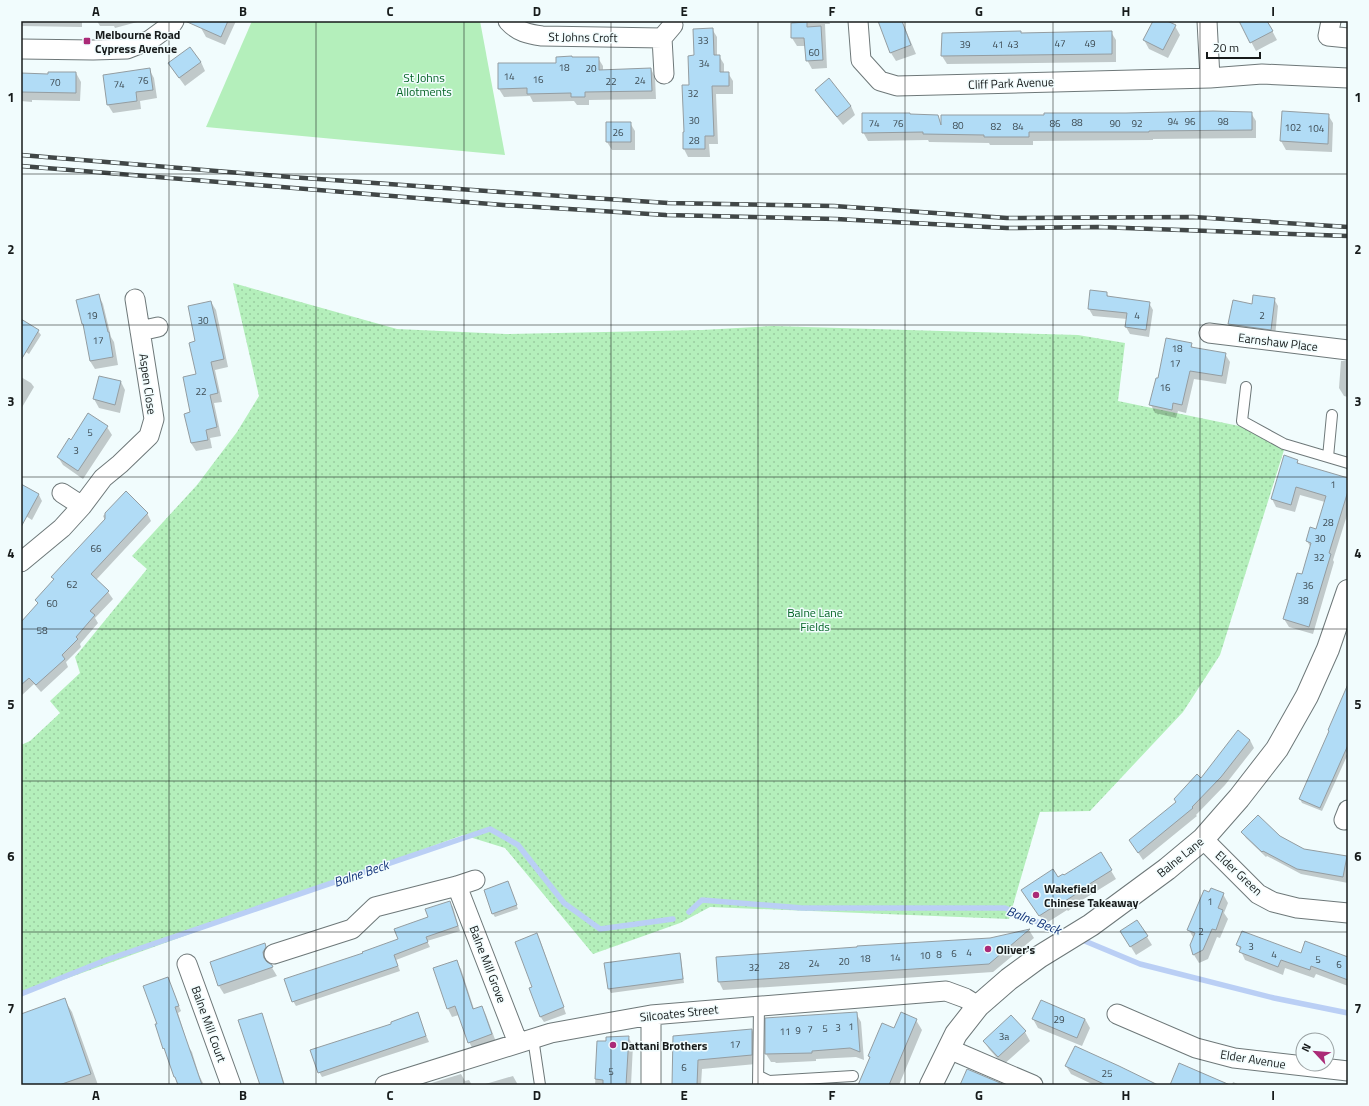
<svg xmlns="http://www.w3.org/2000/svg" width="1369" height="1106" font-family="'Titillium Web',sans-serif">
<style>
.green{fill:#b4efbb}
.park{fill:url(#park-dots)}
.shadow{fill:#0003}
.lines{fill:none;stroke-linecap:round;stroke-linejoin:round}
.stream{stroke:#bacff5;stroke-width:5.5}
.building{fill:#b1dcf6;stroke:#949da1}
.service-casing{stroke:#6e7879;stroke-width:12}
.minor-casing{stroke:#6e7879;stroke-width:21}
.tertiary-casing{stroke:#6e7879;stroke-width:24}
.service{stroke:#fff;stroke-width:10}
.minor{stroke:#fff;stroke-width:19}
.tertiary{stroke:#fff;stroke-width:22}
.rail-casing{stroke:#414747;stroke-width:4.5}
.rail{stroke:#f1fcfd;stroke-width:3;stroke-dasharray:9;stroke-linecap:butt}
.grid{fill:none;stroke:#171b1b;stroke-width:1;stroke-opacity:0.55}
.poi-dot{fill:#ab2a77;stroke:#f1fcfd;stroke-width:1.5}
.labels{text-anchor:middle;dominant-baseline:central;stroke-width:3;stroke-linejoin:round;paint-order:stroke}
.number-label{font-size:10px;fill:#3e4b52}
.poi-label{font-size:12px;font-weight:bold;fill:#171b1b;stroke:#f1fcfd;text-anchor:start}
.street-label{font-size:12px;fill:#171b1b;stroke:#f1fcfd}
.park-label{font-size:12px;fill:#046425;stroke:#f1fcfd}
.water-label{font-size:13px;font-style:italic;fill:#13357b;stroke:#f1fcfd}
.neatline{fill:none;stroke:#171b1b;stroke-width:1.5}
.grid-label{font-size:13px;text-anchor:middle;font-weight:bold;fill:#171b1b}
</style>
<defs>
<pattern id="park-dots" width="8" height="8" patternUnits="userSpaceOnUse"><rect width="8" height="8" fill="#b4efbb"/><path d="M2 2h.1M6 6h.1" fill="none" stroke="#9acca0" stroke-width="1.8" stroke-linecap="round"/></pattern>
</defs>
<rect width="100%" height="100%" fill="#f1fcfd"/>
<path class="green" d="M252,21H480L505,155L206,127Z"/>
<path class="park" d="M233,283L397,329L506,334L702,330L772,326L1078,335L1125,343L1118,401L1239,426L1288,441L1284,450L1220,655L1183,712L1090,811L1040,812L1009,919L710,907L680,923L593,954L505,848L463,835L21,995V745L30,741L60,713L50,701L80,673L75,657L147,569L132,556L197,485L237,432L259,396Z"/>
<path class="shadow" d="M21,21H82V27L21,26Z
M97,21H141L115,28L114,26H100Z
M204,21H236L225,45L206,37L201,28Z
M792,21H829L830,24H825L827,68L812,69L807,60L806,46H797L792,38Z
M888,21H902L916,54L896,61L891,53L880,24Z
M1154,21H1165L1175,26L1180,35L1168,58L1149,49L1144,40Z
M1240,21H1267L1277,40L1256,51Z
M712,29L717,37V56H719L724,64V73H728L733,81V94H716L718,144H709L710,157H688L684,149L690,86L695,56Z
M1111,32L1116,40V62L947,64L942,56L1021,34Z
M598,58L603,66V71L651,69L655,77L656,99L589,100V105H577L574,101L533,102L530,96L504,97L499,89Z
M201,62L205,71L185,86L169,64Z
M149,69L154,78L157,98L140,101L141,109L113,113L108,105L104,76Z
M76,73L81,82L80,101L32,100V102L21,101V74L49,75Z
M816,90L851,106L855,115L843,125L821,98Z
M1283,112L1328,115L1333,123L1332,152L1286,150L1281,141Z
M1251,113L1256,121V138L1153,139V140L1033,141V145H990L989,143L929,142L928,140L868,141L863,132L910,115L937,116L942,125L1045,116Z
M630,123L635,131V150H612L607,142Z
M1347,286H1348V305L1347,302Z
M1091,291L1106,293L1109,297L1149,303L1153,310L1149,337L1130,334L1126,327L1127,319L1093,316L1089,309Z
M99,296L103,304L111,337L114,342L118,365L95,369L90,361L85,327L83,324Z
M1274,299L1278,306L1275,337L1233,331L1229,324L1252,305Z
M211,302L216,310L228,367L215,370L222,402L214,403L221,436L210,438L212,448L196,451L191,443L186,414L191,413L197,375L196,342Z
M21,321L38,331L41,335L29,354L21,349Z
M1191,344L1193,348L1225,354L1230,362L1226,384L1194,379L1186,413L1178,411L1176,418L1155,413L1151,405Z
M1341,361H1348V397L1344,396L1339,388Z
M21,377L31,383L34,387L21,409Z
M121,382L125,390L120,413L99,408L94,399Z
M88,414L107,427L112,435L83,479L63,465L58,457L71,441Z
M1297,461L1300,465L1348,479V512L1333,560L1334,562L1313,634L1289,627L1284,619L1303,576L1311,548L1307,541L1311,528L1316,530L1325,502L1300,495L1295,512L1276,507L1272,499Z
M21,485L39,495L42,501L32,520L21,513Z
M126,493L147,513L151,521L96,580L108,592L113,599L95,618L98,623L80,644L81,647L66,662L68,667L41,692L34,684L21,696V629L39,604L36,600L54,580L52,577L105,520L103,516Z
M1348,708V749L1346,754L1347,756L1322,811L1302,803L1300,799Z
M1250,740L1254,748L1225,785L1196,815L1197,816L1143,860L1135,848L1177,803L1201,779Z
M1242,832L1279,837L1304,850L1348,858V883L1301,874L1267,856L1266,857L1246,838Z
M1101,854L1116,879L1079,902L1080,903L1068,911L1067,910L1045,924L1028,898L1058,878L1064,877Z
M508,882L518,909L495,917L493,914Z
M1223,894L1228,903L1224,913L1228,919L1220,938L1217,937L1208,959L1199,963L1194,955L1191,945L1194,939L1189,930Z
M450,903L453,907L460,931L427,941L430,947L396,960L400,971L296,1006L293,1001L364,954L399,939Z
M1137,921L1152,945L1136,955L1121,931Z
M1029,930L1034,938L993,972L723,990L719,982L990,939Z
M537,934L540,940L566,1014L544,1022L540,1016L533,988Z
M264,944L270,956L268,964L271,966L277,976L224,994L219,986L211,963Z
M1238,945L1301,955L1348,958V986L1316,974L1314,978L1285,968L1283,975L1245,960Z
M679,954L681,958L684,983L611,993L609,989Z
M456,961L461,969L474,1009L482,1007L486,1015L496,1042L474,1051L469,1042L459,1015L452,1017L448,1009Z
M168,978L181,1011L178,1013L188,1046L192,1052L199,1075L204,1085H179L175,1077L158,1024Z
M64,999L72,1012L98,1085H21V1015Z
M856,1013L861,1022L864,1060L856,1057L816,1059V1061L776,1063L775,1062H771L766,1054Z
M417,1014L429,1042L322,1077L319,1072L393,1025Z
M1011,1016L1025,1032L1030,1041L1003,1065L989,1049L984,1041Z
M263,1018L285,1085H261Z
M1033,1019H1085L1090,1028L1082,1046L1038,1028Z
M916,1020L922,1030L899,1085H857V1084H859L870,1058L869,1056L895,1029Z
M752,1030L756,1038V1064L702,1069L701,1085H673L674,1037Z
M628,1037L633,1045L631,1085H595L598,1042H607Z
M1066,1066L1157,1085H1094L1071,1074Z
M461,1074L465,1081L469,1080L472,1085H425Z
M513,1076L518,1085H482Z
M1233,1082L1240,1085H1232Z"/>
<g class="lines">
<path class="stream" d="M689,912L702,900L802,908H1005L1066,934
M1080,939L1140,964L1274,998L1348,1013
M21,994L106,960L490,829L518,845L564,903L600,929L673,919"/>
</g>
<path class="building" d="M185,21H228L221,37Z
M878,21H902L911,45L890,53Z
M1153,21H1167L1176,25L1163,50L1143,40Z
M1239,21H1267L1273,31L1250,43Z
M807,22V27L821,26L823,60L806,61L804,38H791V23Z
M713,28L714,55H720V72H729V86H712L714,136H705V149H683V132H684L682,85H689L688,56L694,55L693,29Z
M1021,31V33L1112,31V54L941,56L942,33Z
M190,47L201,62L179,78L168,63Z
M572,56V57H599V70L651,68L652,91L585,92V97H571V93L527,94V88L498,89V63H556V57Z
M150,68L153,90L136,92L137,101L107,105L103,75Z
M48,72H76V93L21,92V73L48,74Z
M829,78L851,106L837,117L815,90Z
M1213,111L1252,112V130L1149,131V132H1029V137H984V135L923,134V132L862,133V113H910V114L938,115L941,125V115H1044V113H1126Z
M1282,111L1329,114L1328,144L1280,141Z
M606,122H631V142H606Z
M1090,290L1107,292V296L1150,302L1146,330L1125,327L1127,313L1088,309Z
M99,294L108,332H109L113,357L90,361L83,324H82L76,300Z
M1253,295L1275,298L1271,330L1228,324L1233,300L1252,304Z
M211,301L224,359L211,362L218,393L210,395L217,427L206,430L208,440L191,443L184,414L190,412L183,377L196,374L189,343L195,341L188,306Z
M21,319L39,330L21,360Z
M1166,338L1192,343L1191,347L1226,353L1222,376L1190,371L1182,405L1173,403L1172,410L1149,405L1156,378H1158Z
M99,376L121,381L115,405L93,399Z
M88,413L108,426L78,471L57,457L69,438L71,440Z
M1284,455L1298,460L1297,463L1348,478V491L1329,553L1331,554L1309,627L1283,619L1297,573L1302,574L1306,560L1311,543L1306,541L1310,527L1316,529L1326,496L1296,487L1291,505L1271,499Z
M21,484L39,494L21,527Z
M126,491L148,513L91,574L109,591L90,611L95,615L76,637L78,639L62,655L65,659L36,685L29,678L21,685V622L38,603L35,600L54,579L51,577L105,519V513Z
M1348,684V745L1320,808L1299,799L1329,731L1328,730Z
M1238,730L1250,740L1221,777L1192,807L1193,808L1138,853L1129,840L1176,802L1174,799L1197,774L1201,778Z
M1258,815L1280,836L1304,849L1347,856L1343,877L1297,869L1263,851L1262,852L1241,832Z
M1101,852L1112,870L1075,893L1076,894L1062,903L1061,902L1039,916L1021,890L1053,869L1058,877L1063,874L1064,875Z
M508,881L517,905L492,914L484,890Z
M1211,888L1224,893L1218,908L1223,910L1216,930L1212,929L1203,950L1193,955L1190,945L1195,933L1187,930L1204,890L1209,892Z
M450,901L458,926L426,937L428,942L394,955L398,966L292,1002L284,979L363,953L362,952L398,939L394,929L428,917L425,909Z
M1137,920L1148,936L1130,947L1120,931Z
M1030,929L989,964L718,982L716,957L857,947V946L990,938Z
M1242,931L1301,953L1305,941L1348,957V980L1311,966L1310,970L1281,960L1278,967L1239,952L1241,947L1236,945Z
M537,933L564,1007L540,1017L529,988L532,987L515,942Z
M265,943L266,947L263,952L264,958L267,962L272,965L273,967L218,986L210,962Z
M680,953L683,979L608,989L604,963Z
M457,960L473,1009L482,1006L492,1034L468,1043L455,1006L447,1009L433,968Z
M168,977L179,1006L175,1007L202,1085H178L175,1077H174L164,1048L163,1049L155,1024H157L143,986Z
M65,998L91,1074L59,1085H21V1014Z
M1041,1000L1085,1019L1077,1038L1032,1019Z
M418,1012L426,1036L318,1073L310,1050L391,1024V1022Z
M857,1012L860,1052L850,1048L812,1051V1053L765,1054V1018Z
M901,1012L917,1019L889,1085H858L870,1057L868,1056L882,1023L894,1028Z
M262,1013L276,1058L284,1085H260L238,1020Z
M1011,1015L1026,1031L998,1057L983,1041Z
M752,1029V1055L698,1060L697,1085H672L673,1036Z
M629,1036L626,1085H603V1080L595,1079L597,1041H606V1037Z
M1075,1046L1119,1066L1158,1085H1106L1065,1066Z
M1179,1063L1230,1085H1170Z
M967,1069L1005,1085H960Z"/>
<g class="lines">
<g class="service-casing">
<path id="service" d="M1246,387L1242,421L1284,444L1348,463
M1328,457L1332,415
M533,1038L540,1085
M759,1076L769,1081L853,1076
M758,1085L759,1006"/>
</g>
<g class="minor-casing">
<path id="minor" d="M508,21C518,32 528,34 542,36L662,38
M858,21L861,60L880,81L897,86L1210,78L1262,74L1348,78
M1207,21L1210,78
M1331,21L1328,36L1348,38
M21,49L93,50L127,49L150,40L172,24L174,21
M664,74L662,38L673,25
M140,331L158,327
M1209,333L1348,350
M62,493L82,506
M21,562L62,528L82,506L103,478L120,464L149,436L154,419L135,299
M1344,820L1348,810
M1203,839L1258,894L1273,902L1297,908L1348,913
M457,886L518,1043
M274,954L352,929L375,907L457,886L475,880
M187,964L231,1085
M1117,1014L1196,1048L1234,1058L1348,1071
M949,1049L1033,1085
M385,1085L551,1033L651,1015L946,991L965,998L978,1006
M651,1085V1015"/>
</g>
<g class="tertiary-casing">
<path id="tertiary" d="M931,1085L956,1034L978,1006L1009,979L1039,957L1091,925L1167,869L1203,839L1239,798L1277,749L1307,696L1328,649L1348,591"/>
</g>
<use href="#service" class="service"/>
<use href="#minor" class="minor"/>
<use href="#tertiary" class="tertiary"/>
<g class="rail-casing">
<path id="rail" d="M21,155L290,177L501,192L668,203L834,206L1007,218L1193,217L1348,227
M21,166L503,205L666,215L836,219L1007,228L1098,227L1348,236"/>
</g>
<use href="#rail" class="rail"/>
</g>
<path class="grid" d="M169,21V1085M316,21V1085M464,21V1085M611,21V1085M758,21V1085M905,21V1085M1053,21V1085M1200,21V1085M21,174H1348M21,325H1348M21,477H1348M21,629H1348M21,781H1348M21,932H1348"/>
<g class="poi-dot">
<rect x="83" y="37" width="8" height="8" rx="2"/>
<circle cx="1036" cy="895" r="4"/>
<circle cx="988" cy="949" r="4"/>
<circle cx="613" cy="1045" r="4"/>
</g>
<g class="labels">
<g class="number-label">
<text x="703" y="40">33</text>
<text x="1060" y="43">47</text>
<text x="1090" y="43">49</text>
<text x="965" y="44">39</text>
<text x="998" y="44">41</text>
<text x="1013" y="44">43</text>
<text x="814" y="52">60</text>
<text x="704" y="63">34</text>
<text x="564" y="67">18</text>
<text x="591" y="68">20</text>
<text x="509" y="76">14</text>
<text x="538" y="79">16</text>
<text x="143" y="80">76</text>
<text x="640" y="80">24</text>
<text x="611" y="81">22</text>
<text x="55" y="82">70</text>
<text x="119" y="84">74</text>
<text x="693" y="93">32</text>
<text x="694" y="120">30</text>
<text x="1173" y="121">94</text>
<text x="1190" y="121">96</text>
<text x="1223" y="121">98</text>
<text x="1077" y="122">88</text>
<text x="874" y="123">74</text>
<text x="898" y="123">76</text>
<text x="1055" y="123">86</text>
<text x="1115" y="123">90</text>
<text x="1137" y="123">92</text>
<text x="958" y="125">80</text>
<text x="996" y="126">82</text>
<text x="1018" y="126">84</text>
<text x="1293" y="127">102</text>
<text x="1316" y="128">104</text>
<text x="618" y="132">26</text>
<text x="694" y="140">28</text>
<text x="92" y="315">19</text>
<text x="1137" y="315">4</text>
<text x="1262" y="315">2</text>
<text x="203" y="320">30</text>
<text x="98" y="340">17</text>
<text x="1177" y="348">18</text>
<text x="1175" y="363">17</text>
<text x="1165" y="387">16</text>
<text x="201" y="391">22</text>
<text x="90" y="432">5</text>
<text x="76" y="450">3</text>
<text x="1333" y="484">1</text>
<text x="1328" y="522">28</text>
<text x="1320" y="538">30</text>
<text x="96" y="548">66</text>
<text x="1319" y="557">32</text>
<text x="72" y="584">62</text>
<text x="1308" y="585">36</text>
<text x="1303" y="600">38</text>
<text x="52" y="603">60</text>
<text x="42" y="630">58</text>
<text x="1210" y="901">1</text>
<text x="1201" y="931">2</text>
<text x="1251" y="946">3</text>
<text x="969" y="952">4</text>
<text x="954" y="953">6</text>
<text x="939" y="954">8</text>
<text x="1274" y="954">4</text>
<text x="925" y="955">10</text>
<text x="895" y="957">14</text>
<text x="865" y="958">18</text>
<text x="1318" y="959">5</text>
<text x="844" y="961">20</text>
<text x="814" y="963">24</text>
<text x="1339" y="964">6</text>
<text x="784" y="965">28</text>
<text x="754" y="967">32</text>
<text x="1059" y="1019">29</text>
<text x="851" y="1026">1</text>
<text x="838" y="1027">3</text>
<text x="825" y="1028">5</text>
<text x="810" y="1029">7</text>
<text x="798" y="1030">9</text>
<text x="785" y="1031">11</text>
<text x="1004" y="1036">3a</text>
<text x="735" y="1044">17</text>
<text x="684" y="1067">6</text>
<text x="611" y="1071">5</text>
<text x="1107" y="1073">25</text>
</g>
<g class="poi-label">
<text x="95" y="34">Melbourne Road<tspan x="95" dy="14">Cypress Avenue</tspan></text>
<text x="1044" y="888">Wakefield<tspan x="1044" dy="14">Chinese Takeaway</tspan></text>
<text x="996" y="949">Oliver's</text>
<text x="621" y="1045">Dattani Brothers</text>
</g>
<g class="street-label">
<text transform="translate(583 37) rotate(1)">St Johns Croft</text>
<text transform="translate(1011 83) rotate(-2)">Cliff Park Avenue</text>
<text transform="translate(1278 342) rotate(7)">Earnshaw Place</text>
<text transform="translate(148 384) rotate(82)">Aspen Close</text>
<text transform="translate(1180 857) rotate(-39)">Balne Lane</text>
<text transform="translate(1239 873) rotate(43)">Elder Green</text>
<text transform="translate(488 964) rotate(69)">Balne Mill Grove</text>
<text transform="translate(679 1013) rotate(-6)">Silcoates Street</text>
<text transform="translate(209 1024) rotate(70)">Balne Mill Court</text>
<text transform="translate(1253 1059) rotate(9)">Elder Avenue</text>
</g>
<g class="park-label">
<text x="424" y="77">St Johns<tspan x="424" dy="14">Allotments</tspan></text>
<text x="815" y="612">Balne Lane<tspan x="815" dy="14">Fields</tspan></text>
</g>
<g class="water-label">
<text transform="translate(361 873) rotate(-19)">Balne Beck</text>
<text transform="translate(1034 920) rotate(21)">Balne Beck</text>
</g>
</g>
<rect width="1369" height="1106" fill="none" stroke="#f1fcfd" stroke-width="44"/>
<g transform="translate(1315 1052) rotate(296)"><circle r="19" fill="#f1fcfd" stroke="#9aa2a3"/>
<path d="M0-3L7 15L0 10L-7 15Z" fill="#ab2a77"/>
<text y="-6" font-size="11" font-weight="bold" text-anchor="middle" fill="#171b1b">N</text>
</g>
<path d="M1207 52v6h53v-6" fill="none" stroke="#171b1b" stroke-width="2"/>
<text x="1213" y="52" font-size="12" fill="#171b1b" stroke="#f1fcfd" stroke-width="3" paint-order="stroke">20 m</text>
<rect x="22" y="22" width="1325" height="1062" class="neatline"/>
<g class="grid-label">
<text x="96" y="16">A</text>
<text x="243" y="16">B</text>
<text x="390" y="16">C</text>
<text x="537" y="16">D</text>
<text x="684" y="16">E</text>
<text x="832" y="16">F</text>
<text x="979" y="16">G</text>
<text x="1126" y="16">H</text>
<text x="1273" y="16">I</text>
<text x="11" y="102">1</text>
<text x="1358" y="102">1</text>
<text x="11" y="254">2</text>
<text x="1358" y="254">2</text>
<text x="11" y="406">3</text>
<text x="1358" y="406">3</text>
<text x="11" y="558">4</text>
<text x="1358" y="558">4</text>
<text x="11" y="709">5</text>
<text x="1358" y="709">5</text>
<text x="11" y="861">6</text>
<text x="1358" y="861">6</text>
<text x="11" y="1013">7</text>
<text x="1358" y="1013">7</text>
<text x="96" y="1100">A</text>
<text x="243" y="1100">B</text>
<text x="390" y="1100">C</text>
<text x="537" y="1100">D</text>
<text x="684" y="1100">E</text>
<text x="832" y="1100">F</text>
<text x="979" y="1100">G</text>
<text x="1126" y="1100">H</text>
<text x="1273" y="1100">I</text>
</g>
</svg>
